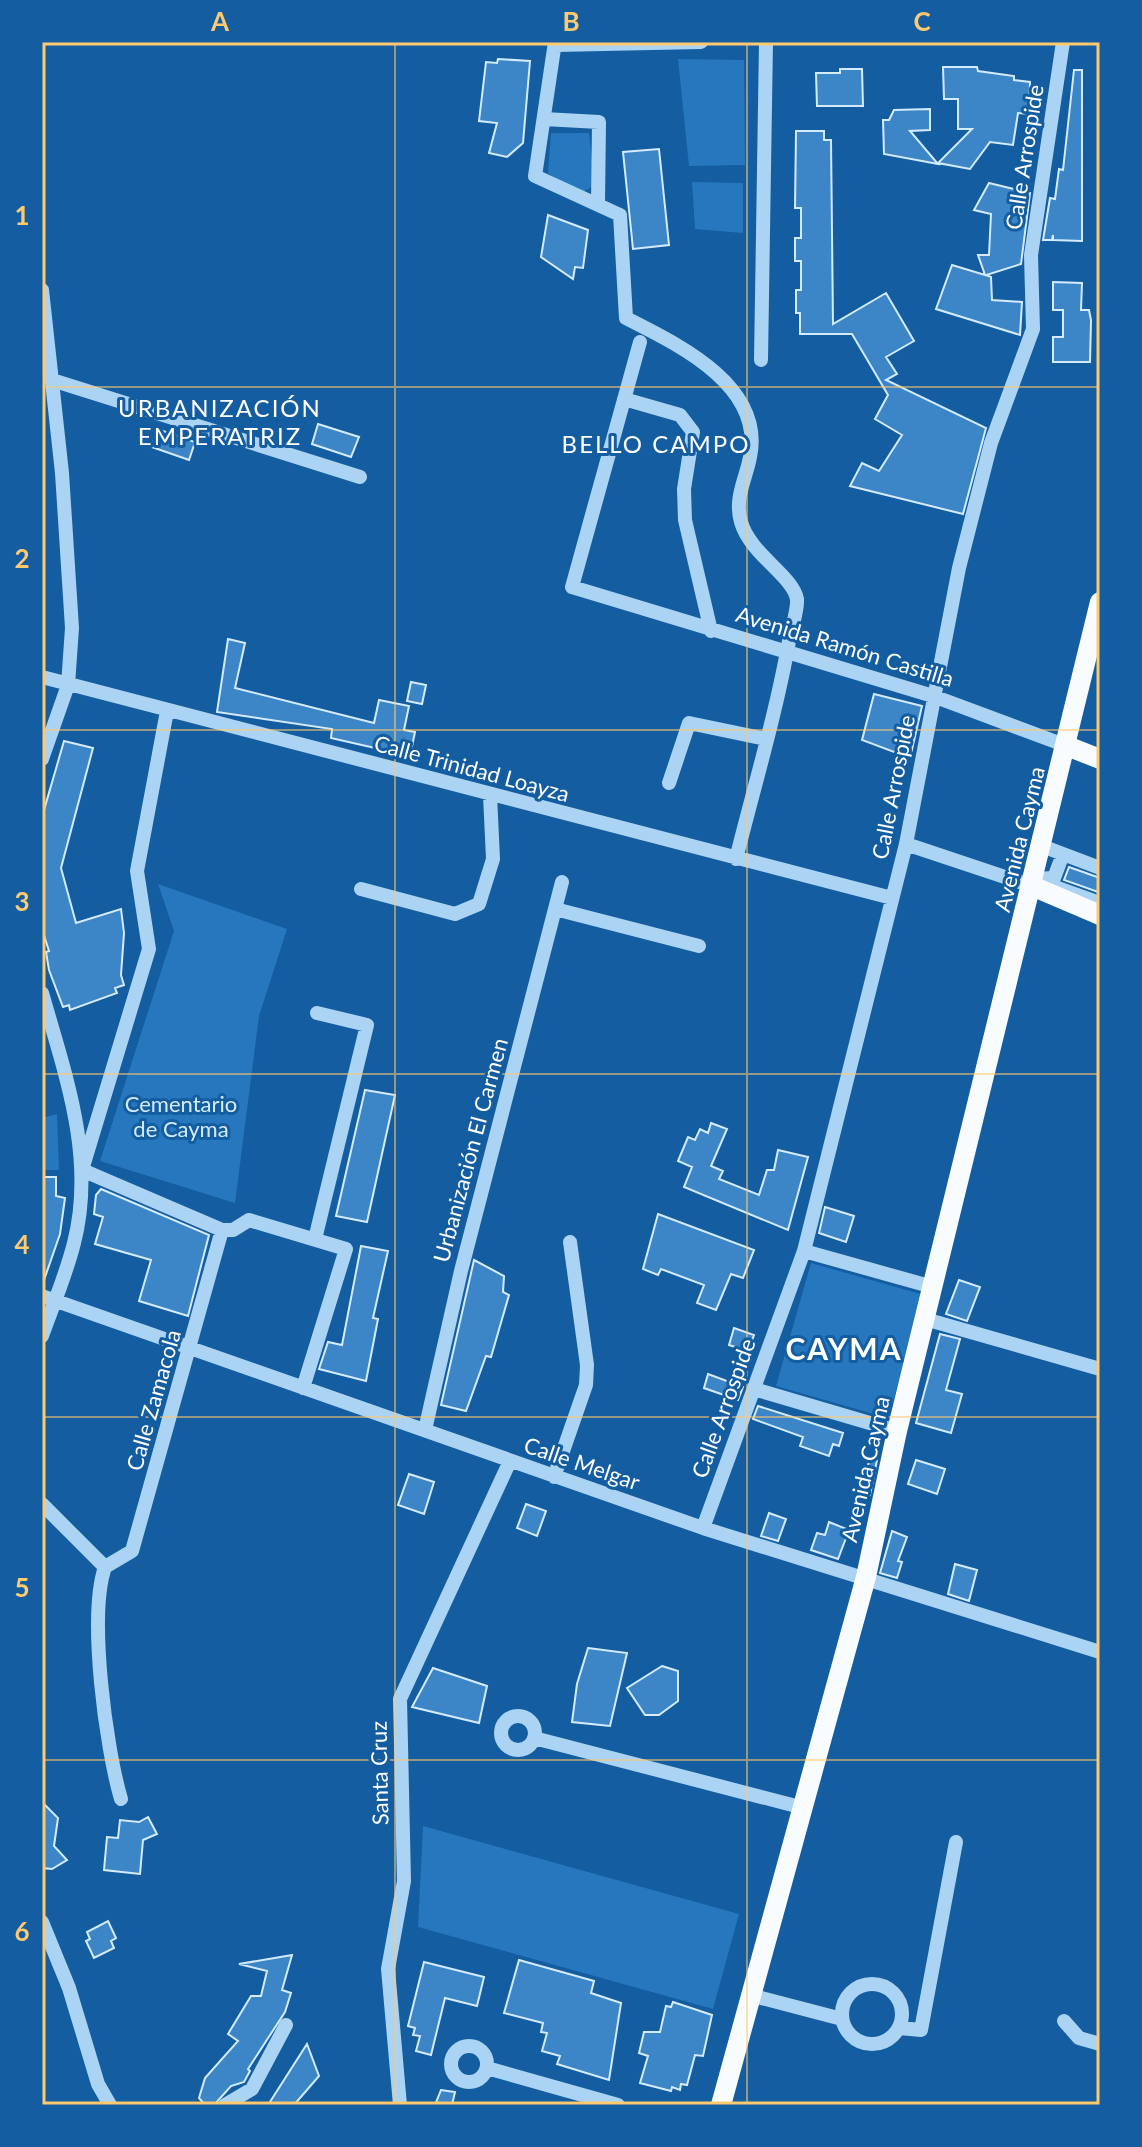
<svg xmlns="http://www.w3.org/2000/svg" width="1142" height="2147" font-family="Lato,sans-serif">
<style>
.green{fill:#2677be}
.building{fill:#3c86c7;stroke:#d4ebfe;stroke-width:2}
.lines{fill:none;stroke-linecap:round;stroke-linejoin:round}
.minor{stroke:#abd3f4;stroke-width:14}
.major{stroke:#f9fcff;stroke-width:20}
.grid{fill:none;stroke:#ffc96f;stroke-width:2;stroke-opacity:0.55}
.labels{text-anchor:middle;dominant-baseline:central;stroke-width:6;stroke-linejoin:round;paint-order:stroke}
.street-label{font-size:22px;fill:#fff;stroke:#135da0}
.park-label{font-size:22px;fill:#d4ebfe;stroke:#135da0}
.neighbourhood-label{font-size:24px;letter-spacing:2px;fill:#fff;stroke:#135da0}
.district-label{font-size:30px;font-weight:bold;letter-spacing:2px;fill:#fff;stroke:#135da0}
.neatline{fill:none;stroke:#ffc96f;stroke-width:3}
.grid-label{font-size:26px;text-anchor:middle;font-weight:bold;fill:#ffc96f}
</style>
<rect width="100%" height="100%" fill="#135da0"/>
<path class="green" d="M678,59L744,60L745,165L689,166Z
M551,133H589L595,185L578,195L548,173Z
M692,182L743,183V233L695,229Z
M158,884L287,929L259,1016L235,1203L100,1161L174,931Z
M57,1114L59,1170H42V1118Z
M811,1263L924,1295L888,1418L776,1386Z
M423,1826L739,1914L713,2009L418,1927Z"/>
<path class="building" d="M498,59L530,61L523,143L507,157L489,153L497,123L479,121L486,62L497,63Z
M943,67H977L978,71L1014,76V80L1030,82L1029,114L1018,113L1013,145L990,142L970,169L938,163L972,129H958V99H944Z
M840,69H862L863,106H817L816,73H840Z
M1074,70H1082V241L1053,240V235L1052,240H1043L1050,198L1055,199L1059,169L1063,170Z
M930,109V130L910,131L938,164L884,154L883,120H889L894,110Z
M796,131H824V140H831L833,324L886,293L914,341L886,357L897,374L886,380L986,428L963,514L850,486L862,463L879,471L902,435L875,419L888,395L852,334H800V313H796V290H801V261H795V238H801V208H795Z
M659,149L669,245L633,249L623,152Z
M989,183L1030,193L1021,264L986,275L991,277L992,300L1022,302L1020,335L936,309L952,265L985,275L978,255H989L991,214L974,210Z
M548,215L588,230L583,268L575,267L573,279L541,257Z
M1053,282L1082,283L1081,310H1089L1091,320L1090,362H1053V337H1063V310H1053Z
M318,424L359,437L351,457L312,444Z
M157,429L195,442L189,460L152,447Z
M228,639L245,643L235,688L374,723L379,700L409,706L404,730L415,732L410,756L331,738L332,729L217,712Z
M411,682L426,685L422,704L407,701Z
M874,694L922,706L910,758L862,740Z
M64,741L93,748L61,868L76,923L121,909L124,933L121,975L124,985L115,988L117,993L70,1010L69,1005L63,1007L49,970L46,952L49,951L42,929V817Z
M1069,867L1100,878L1098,892L1064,880Z
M365,1090L395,1095L367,1222L336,1216Z
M711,1123L727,1129L711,1166L723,1171L719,1179L759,1195L767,1170H774L778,1150L808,1157L788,1230L684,1187L692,1167L678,1161L688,1137L695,1140L700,1129L708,1133Z
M42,1177H56V1196L65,1198L60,1234L44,1280Z
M101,1189L209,1235L188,1316L139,1301L151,1260L95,1244L103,1217L94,1214L96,1195Z
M825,1207L854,1216L846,1242L819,1233Z
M658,1214L754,1250L743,1278L731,1274L716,1310L697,1303L704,1285L661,1269L658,1275L643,1269Z
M361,1246L388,1251L373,1318L378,1319L366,1381L319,1369L328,1342L342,1345Z
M474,1260L504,1276L503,1292L509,1295L491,1357L486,1356L466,1411L441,1405Z
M959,1280L980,1287L967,1321L946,1314Z
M734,1328L754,1335L748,1351L729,1345Z
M940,1334L960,1339L946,1390L962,1394L951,1433L916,1423Z
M708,1374L743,1387L738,1400L704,1388Z
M758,1406L843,1433L839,1446L833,1444L829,1456L800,1446L803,1437L753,1419Z
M870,1458L877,1460L870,1495L860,1492Z
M916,1460L945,1469L937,1494L908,1484Z
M409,1474L434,1482L424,1514L398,1505Z
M526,1504L546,1511L537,1536L517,1528Z
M769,1513L786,1519L778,1541L761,1536Z
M829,1522L849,1530L838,1559L811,1550L817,1533L825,1535Z
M892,1531L907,1537L898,1561L902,1562L897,1578L880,1573Z
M955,1564L977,1570L969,1601L948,1594Z
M588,1648L627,1653L610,1726L572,1722L577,1684Z
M662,1666L678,1671V1701L659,1715H645L627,1688Z
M433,1668L487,1686L479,1723L412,1707Z
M42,1802L58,1818L54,1846L67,1860L52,1869L42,1868Z
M148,1817L157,1834L143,1840L140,1874L104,1870L107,1837L118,1838L120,1820L139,1822Z
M108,1921L116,1938L111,1941L114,1948L94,1958L86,1941L90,1939L87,1932Z
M292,1955L282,1990L291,1993L285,2012L248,2069L250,2071L244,2082L231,2086L214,2105H205L199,2098L205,2078L238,2041L228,2034L251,1996H261L267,1971L239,1964Z
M519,1960L594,1981L591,1993L621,2003L609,2080L557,2064L560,2056L542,2051L547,2033L541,2032L543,2023L504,2013Z
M424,1962L484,1977L477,2006L445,1998L431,2055L416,2051L420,2036L413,2035L415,2028L408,2026Z
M673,2002L712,2015L703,2056L695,2055L687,2085L681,2084L680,2090L672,2087L671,2091L640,2083L648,2056L639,2053L644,2032H660L666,2006L671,2007Z
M307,2044L319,2076L294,2105H268Z
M441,2090L455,2092L452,2105H435Z"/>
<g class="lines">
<path class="minor" d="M555,42L535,176L620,215L626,318C677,344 765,385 750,457C746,479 734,498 741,522C750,554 793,576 797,599C798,611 791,629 789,641C776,714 754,787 736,859
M555,45L701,42
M544,119L599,122L598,204
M42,290L62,473L72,628L68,685L42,759
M640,342L572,587L933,696L1067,746
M761,360L766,42
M52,380L360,477
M624,399L680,415L693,432L684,489L685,520L711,631
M42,677L892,898
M167,711L137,871L149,949L82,1170L222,1230H233L249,1220L346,1249L303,1388
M669,783L689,723L766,739
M906,844L1032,886
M1063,854L1100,868
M1034,879L1054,878L1063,854L1042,846
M1058,888L1100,903
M361,889L455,914L479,904L493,859L490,795
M555,909L699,946
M42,993C65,1074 96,1158 74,1243C66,1275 53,1305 42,1336
M315,1239L367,1025L317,1013
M804,1251L933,1287
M42,1296L703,1528L1100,1652
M925,1319L1100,1369
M754,1389L897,1431
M425,1430L461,1271L562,882
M554,1477L586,1385L587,1365L570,1242
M42,1504L105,1567
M703,1528L804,1251L906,844L959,568L991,443L1033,329L1031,255L1063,42
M105,1567L132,1551L222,1230
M105,1567C88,1616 106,1748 121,1799
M501 1733a17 17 0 1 1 34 0a17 17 0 1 1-34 0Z
M534,1738L800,1807
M42,1922L69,1988L98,2084L110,2105
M842 2014a30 30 0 1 1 60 0a30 30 0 1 1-60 0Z
M750,1995L842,2019
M1064,2021L1079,2038L1100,2044
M900,2028L921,2030L956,1842
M451 2064a18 18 0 1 1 36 0a18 18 0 1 1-36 0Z
M487,2068L618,2105
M225,2105L252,2089L286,2025
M400,2105L388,1969L404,1881L400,1699L510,1461"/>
<path class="major" d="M1067,746L1100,759
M1032,886L1100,915
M721,2105L866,1577L897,1431L1100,602"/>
</g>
<path class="grid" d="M395,42V2105M747,42V2105M42,387H1100M42,730H1100M42,1074H1100M42,1417H1100M42,1760H1100"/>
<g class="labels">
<g class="street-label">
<text transform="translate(1024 157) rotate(-81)">Calle Arrospide</text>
<text transform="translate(845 646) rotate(17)">Avenida Ramón Castilla</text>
<text transform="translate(472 768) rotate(15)">Calle Trinidad Loayza</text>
<text transform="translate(893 787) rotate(-79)">Calle Arrospide</text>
<text transform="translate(1019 839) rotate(-76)">Avenida Cayma</text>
<text transform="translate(470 1150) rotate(-75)">Urbanización El Carmen</text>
<text transform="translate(153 1400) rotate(-74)">Calle Zamacola</text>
<text transform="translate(723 1408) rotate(-70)">Calle Arrospide</text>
<text transform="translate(582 1463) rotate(19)">Calle Melgar</text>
<text transform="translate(865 1469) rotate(-77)">Avenida Cayma</text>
<text transform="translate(379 1773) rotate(-91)">Santa Cruz</text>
</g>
<g class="park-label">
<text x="181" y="1103">Cementario<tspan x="181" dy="25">de Cayma</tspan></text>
</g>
<g class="neighbourhood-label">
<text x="220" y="407">URBANIZACIÓN<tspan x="220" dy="28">EMPERATRIZ</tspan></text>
<text x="656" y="443">BELLO CAMPO</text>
</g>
<g class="district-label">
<text x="844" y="1348">CAYMA</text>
</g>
</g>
<rect width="1142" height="2147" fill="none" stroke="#135da0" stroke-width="88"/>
<rect x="44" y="44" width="1054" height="2059" class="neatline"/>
<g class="grid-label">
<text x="220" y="31">A</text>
<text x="571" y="31">B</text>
<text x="922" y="31">C</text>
<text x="22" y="225">1</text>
<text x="22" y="568">2</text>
<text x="22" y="911">3</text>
<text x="22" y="1254">4</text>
<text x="22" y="1597">5</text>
<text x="22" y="1941">6</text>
</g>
</svg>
